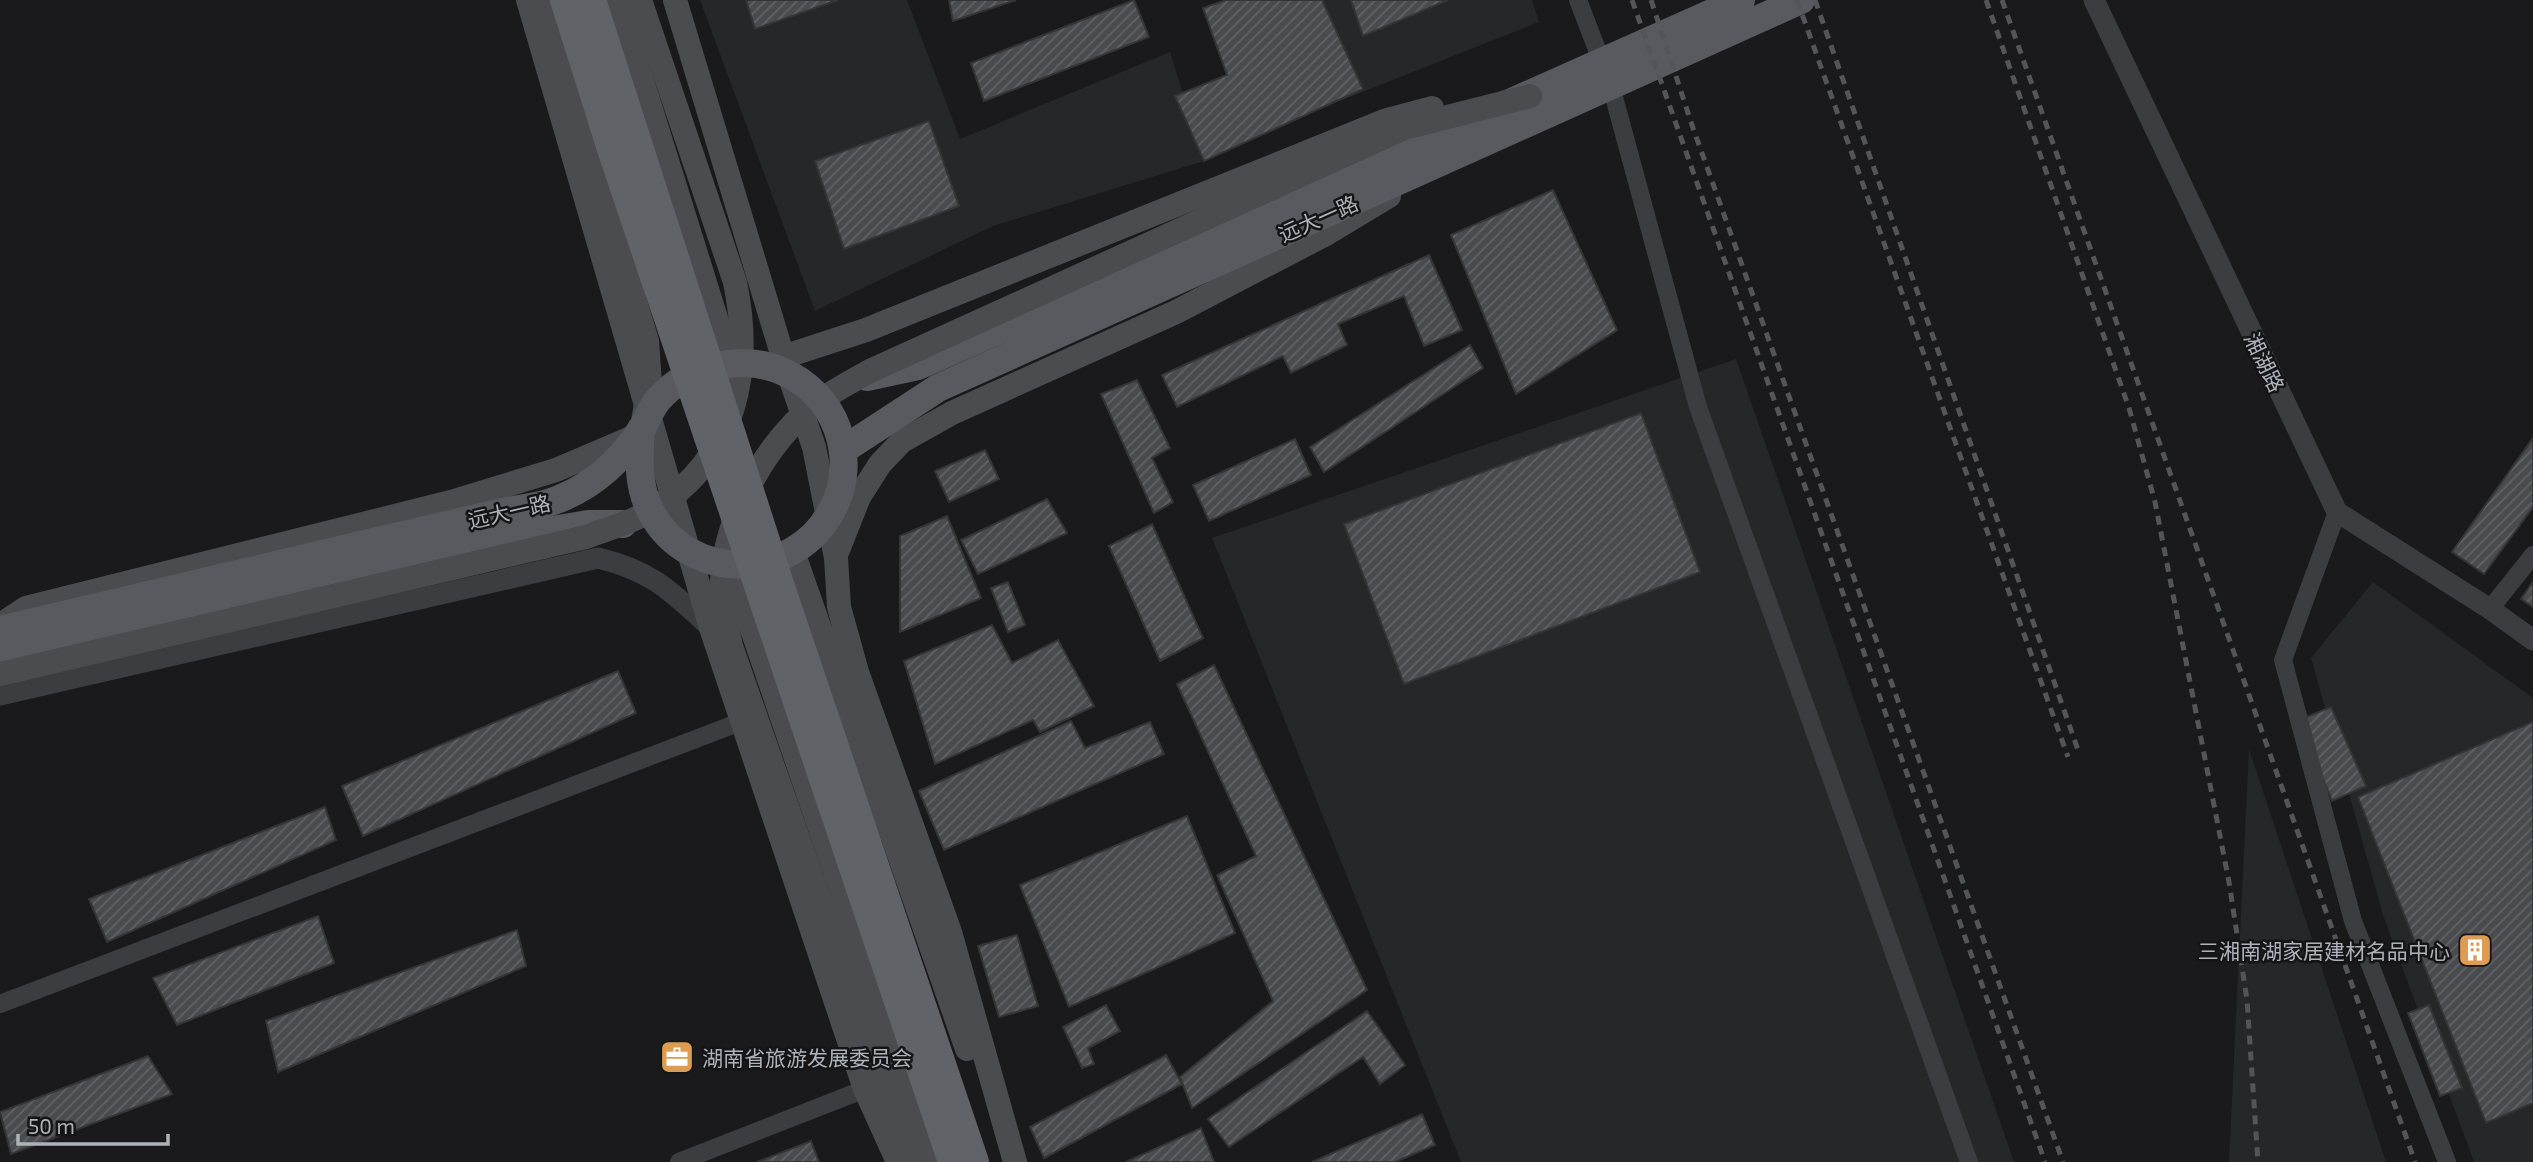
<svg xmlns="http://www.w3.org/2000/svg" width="2533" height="1162" font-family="'Exo 2','Noto Sans SC',sans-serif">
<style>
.built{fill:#262729}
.building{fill:url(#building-hatch);stroke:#353538;stroke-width:2}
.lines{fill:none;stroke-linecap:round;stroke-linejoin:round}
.minor{stroke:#3c3d41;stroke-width:18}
.tertiary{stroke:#3c3d41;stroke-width:21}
.secondary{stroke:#4a4c50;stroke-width:24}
.primary{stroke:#585a5f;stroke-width:28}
.rail{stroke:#535559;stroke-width:5;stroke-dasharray:9 7;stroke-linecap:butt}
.secondary-bridge{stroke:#4a4c50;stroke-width:24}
.primary-bridge{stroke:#585a5f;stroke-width:28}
.trunk-bridge{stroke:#606368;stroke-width:28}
.labels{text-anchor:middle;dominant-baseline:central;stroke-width:5;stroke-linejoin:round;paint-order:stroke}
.street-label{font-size:21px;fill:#aeb3ba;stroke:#151517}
.poi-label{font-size:21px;fill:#aeb3ba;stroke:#151517;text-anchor:end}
</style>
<defs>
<pattern id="building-hatch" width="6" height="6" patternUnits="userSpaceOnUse" patternTransform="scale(1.75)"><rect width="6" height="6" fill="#494b4e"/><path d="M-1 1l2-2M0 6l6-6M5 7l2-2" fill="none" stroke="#616365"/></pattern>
</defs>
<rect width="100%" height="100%" fill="#1a1a1c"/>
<path class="built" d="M700,0H907L960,139L1170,52L1204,161L993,226L815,311Z
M1251,0H1532L1539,22L1317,110Z
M1736,359L2014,1162H1461L1212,538Z
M2373,582L2533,698V1162H2474L2383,915L2311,658Z
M2249,749L2386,1162H2229Z"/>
<path class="building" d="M746,0H838L755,29Z
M949,0H1016L953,21Z
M1134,0L1149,37L984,101L971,63Z
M1226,0H1322L1363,89L1204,161L1175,96L1227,75L1203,8Z
M1351,0H1448L1363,36Z
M929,121L959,206L844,249L815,161Z
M1553,190L1617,330L1516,394L1451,235Z
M1429,255L1462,330L1424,346L1404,296L1338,324L1347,345L1291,373L1283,356L1177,407L1162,375Z
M1470,345L1483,368L1324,472L1310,447Z
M1137,380L1170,448L1152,458L1173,502L1154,513L1101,394Z
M1641,413L1700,572L1404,684L1344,524Z
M2533,438V507L2484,574L2452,552Z
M1295,439L1311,475L1209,521L1193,485Z
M985,450L999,479L949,502L935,471Z
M1047,499L1067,533L978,574L961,540Z
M947,516L981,598L900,632V536Z
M1152,524L1203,638L1160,661L1109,546Z
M1008,582L1025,625L1008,632L991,588Z
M2533,582V607L2521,599Z
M992,625L1012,663L1058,640L1094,706L1040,732L1033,720L935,764L904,661Z
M1214,665L1367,990L1192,1108L1180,1077L1273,1001L1217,875L1256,856L1177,684Z
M618,671L636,713L363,836L342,786Z
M2331,707L2366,786L2332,801L2299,720Z
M1071,721L1085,748L1150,722L1164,754L944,850L919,791Z
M2533,722V1103L2486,1123L2358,797Z
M325,807L336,840L107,942L89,899Z
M1187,816L1235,933L1069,1007L1020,885Z
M318,916L334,963L177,1025L153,978Z
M517,930L526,966L278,1072L266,1021Z
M1017,935L1038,1006L999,1017L978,946Z
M1106,1005L1120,1031L1088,1048L1094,1064L1082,1068L1063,1027Z
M2429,1005L2462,1088L2440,1096L2408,1013Z
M1367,1011L1405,1065L1380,1084L1363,1057L1229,1147L1208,1119Z
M1166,1055L1182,1084L1044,1158L1030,1127Z
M148,1056L172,1094L11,1154L0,1112Z
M1422,1114L1435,1145L1395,1162H1312Z
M1201,1128L1214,1162H1126Z
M811,1141L819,1162H757Z"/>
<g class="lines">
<path class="minor" d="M1578,0L1611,86L1698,407L1969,1162
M2337,512L2283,660L2353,921L2447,1162
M2490,609L2533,555
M0,1004L743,721
M679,1162L865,1089"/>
<path class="tertiary" d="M2094,0L2337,512L2490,609L2533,640
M0,695L598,558C652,571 671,591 711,628"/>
<path class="secondary" d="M528,0L711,628L865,1089L898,1162
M617,0L730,363
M675,0L783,357L814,447L836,558L839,607L857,672L950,932L1015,1162
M783,357L866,330L1387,120L1432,108
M838,550L859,497L880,464L902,441L952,413L1176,312L1326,234L1389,196
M793,552L967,1049
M730,565L934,1162
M0,625L26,608L451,502L556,470L638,435"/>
<path class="primary" d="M867,377L918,366L1741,0
M843,450L938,388L1801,0
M0,630L399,536
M0,657L523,535L588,524H623"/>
<path class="rail" d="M1632,0L2045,1162
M1651,0L1693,128L2063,1162
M1797,0L2068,757
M1815,0L2078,750
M1986,0L2129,408L2155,502L2229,882L2247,1000L2258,1162
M2002,0L2415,1162"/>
<path class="secondary-bridge" d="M544,0L647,341L650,383L643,421
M0,674L586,537C609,528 634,522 655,508C737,457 753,370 735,282L640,0
M911,1162L731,646C728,630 723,614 722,598C719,535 752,467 794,423C816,400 843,386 870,371L1404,128L1530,96"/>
<path class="primary-bridge" d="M399,536C435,528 471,519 508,511C524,508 543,506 559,499C594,485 622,459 642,428C648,419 651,408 658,400C687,366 743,353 784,372C808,383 828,403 837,428C847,454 846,486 832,510C795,581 689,584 651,512C637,486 639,457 641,429"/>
<path class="trunk-bridge" d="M564,0L612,152L952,1162
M592,0L780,584L975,1162"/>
</g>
<defs>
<g id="building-square" transform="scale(1.75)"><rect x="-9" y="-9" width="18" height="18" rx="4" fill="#dc9d52" stroke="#151517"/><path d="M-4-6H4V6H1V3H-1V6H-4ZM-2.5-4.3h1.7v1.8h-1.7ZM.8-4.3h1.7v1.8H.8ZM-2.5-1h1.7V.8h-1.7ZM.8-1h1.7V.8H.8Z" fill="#fff"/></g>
<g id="office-square" transform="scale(1.75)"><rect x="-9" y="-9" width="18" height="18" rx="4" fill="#dc9d52" stroke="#151517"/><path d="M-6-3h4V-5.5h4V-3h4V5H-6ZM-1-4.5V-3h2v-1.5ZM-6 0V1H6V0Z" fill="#fff"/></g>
</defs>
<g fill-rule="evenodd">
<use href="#building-square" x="2475" y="950"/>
<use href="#office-square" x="677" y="1057"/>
</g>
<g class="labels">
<g class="street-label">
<text transform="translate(1318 218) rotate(-24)">远大一路</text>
<text transform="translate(2265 362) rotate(64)">湘湖路</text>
<text transform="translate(509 511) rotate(-13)">远大一路</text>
</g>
<g class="poi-label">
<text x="2450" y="950">三湘南湖家居建材名品中心</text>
<text x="702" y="1057" text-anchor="start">湖南省旅游发展委员会</text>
</g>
</g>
<path d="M18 1134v10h150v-10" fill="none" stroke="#aeb3ba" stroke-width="3.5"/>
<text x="28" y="1134" font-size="21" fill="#aeb3ba" stroke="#151517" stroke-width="5" paint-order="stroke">50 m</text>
</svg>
